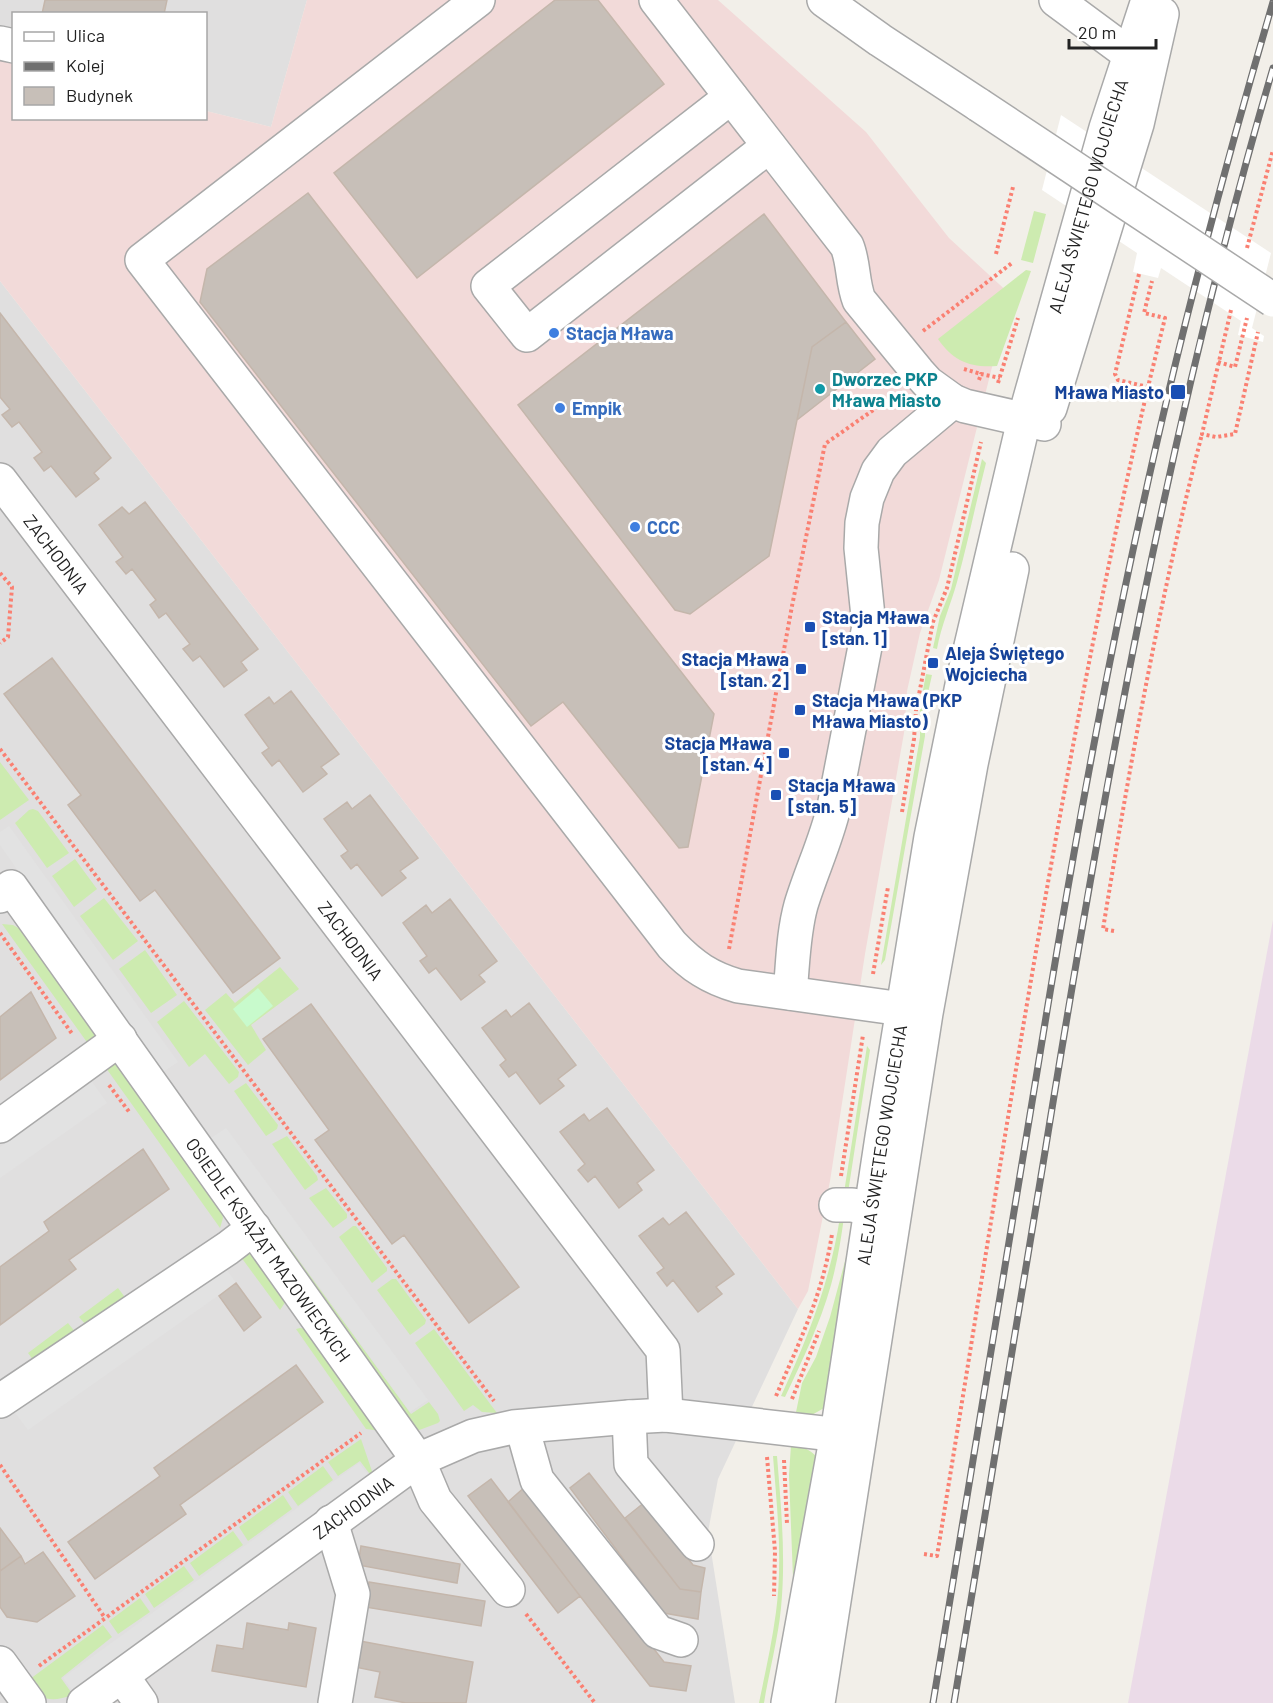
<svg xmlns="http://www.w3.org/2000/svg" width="1273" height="1703" font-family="Barlow,sans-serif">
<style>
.residential{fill:#e0dfdf}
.commercial{fill:#f2dad9}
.industrial{fill:#ebdbe8}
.grass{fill:#cdebb0}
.park{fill:#c8facc}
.parking{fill:#e2e2e2}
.pier{fill:#fff}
.building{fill:#c7bfb8;stroke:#c4b6ab;stroke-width:1.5}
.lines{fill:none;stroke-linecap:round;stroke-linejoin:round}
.minor-casing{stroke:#a9a9a9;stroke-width:36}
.path{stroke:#fa8072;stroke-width:4;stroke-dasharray:3 3;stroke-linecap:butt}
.minor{stroke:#fff;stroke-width:33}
.rail-casing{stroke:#707070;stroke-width:7}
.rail{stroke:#fff;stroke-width:4.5;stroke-dasharray:14;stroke-linecap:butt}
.minor-bridge-casing{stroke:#a9a9a9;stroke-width:36;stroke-linecap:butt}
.minor-bridge{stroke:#fff;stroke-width:33}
.shop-dot{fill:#3f7fe0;stroke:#fff;stroke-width:2}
.culture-dot{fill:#0f9aa8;stroke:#fff;stroke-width:2}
.transit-dot{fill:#1a4fb4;stroke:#fff;stroke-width:2}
.labels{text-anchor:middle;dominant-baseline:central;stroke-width:6;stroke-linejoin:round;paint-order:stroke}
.street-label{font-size:18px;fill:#222;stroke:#fff}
.shop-label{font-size:18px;font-weight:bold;fill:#366cbe;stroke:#fff;text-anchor:start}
.culture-label{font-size:18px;font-weight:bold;fill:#0d838f;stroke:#fff;text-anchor:start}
.transit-label{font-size:18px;font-weight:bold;fill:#164399;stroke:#fff;text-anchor:start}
</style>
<rect width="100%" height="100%" fill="#f2efe9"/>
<path class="residential" d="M0,0H307L271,127L206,111V14H14L13,63L0,60Z
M0,281L798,1309L718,1479L708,1532L735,1703H0Z"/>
<path class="commercial" d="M307,0H718L866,132L949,238L1012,296L993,363L939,580L920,633L907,691L904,733L865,954L830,1181L808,1291L798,1309L0,281V60L13,63L14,118H206V111L271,127Z"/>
<path class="industrial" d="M1273,920V1703H1128Z"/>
<path class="grass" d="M1034,211L1046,214L1033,263L1021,260Z
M1026,270L1031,271L997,366C970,368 953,361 938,339Z
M982,459L986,463C976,502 968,542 957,582C951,604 941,626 937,649L933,648L940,616L951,589Z
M926,674L932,675L925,706V736L885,960L881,965L920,737V706Z
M0,762L29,800L0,820Z
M33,809L38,811L69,853L47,868L15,823L29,810Z
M75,859L97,889L74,907L52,876Z
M104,898L138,941L113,960L80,916Z
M2,924L13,925L20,929L95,1034L94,1040L89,1045Z
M145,950L177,995L151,1013L119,969Z
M280,967L299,989L251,1025L266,1050L248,1065L205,1010L226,993L235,1003Z
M184,1001L239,1072L238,1077L229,1084L205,1054L189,1067L157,1022Z
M867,1046L870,1050L847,1199H843Z
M101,1061L113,1062L119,1065L220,1206L223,1218L220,1228Z
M246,1083L278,1125L277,1129L266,1136L234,1091Z
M208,1136L411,1414L429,1402L438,1414L440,1421L438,1423L414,1432Z
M287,1136L317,1176L318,1180L305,1190L272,1144Z
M326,1188L347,1214V1218L333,1228L309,1198Z
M840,1217H844C841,1240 837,1263 831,1285C820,1324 802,1361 785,1397L781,1396C808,1337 830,1282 840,1217Z
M353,1226H356L387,1268V1271L372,1283L339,1237Z
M848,1250L826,1407L808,1417H795L802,1383L816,1357L830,1317Z
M246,1252L257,1257L286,1301L280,1310L238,1253Z
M392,1279H396L426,1320L425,1324L410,1335L377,1290Z
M118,1288L124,1296L123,1301L86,1325L79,1317Z
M68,1323L76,1333L36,1364L28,1353Z
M300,1328L307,1329L381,1431L366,1429L296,1329Z
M434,1329L497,1413L482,1412L473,1405L464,1411L415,1343Z
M361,1439L374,1477H372L360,1461L338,1476L328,1462Z
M791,1445C805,1447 812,1450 820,1461L789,1620L793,1578L789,1475Z
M773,1456H777C781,1506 786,1557 781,1608C778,1639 769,1672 764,1703H759C765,1673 772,1643 776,1612C783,1560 777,1508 773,1456Z
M323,1466L333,1480L298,1506L288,1492Z
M283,1495L292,1509L248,1541L239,1527Z
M233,1531L243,1545L199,1576L190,1563Z
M184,1566L194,1580L154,1608L145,1594Z
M140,1598L150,1612L118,1634L109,1621Z
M103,1625L112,1637L61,1678L73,1695C50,1703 40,1700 26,1682Z"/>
<path class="park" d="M258,988L273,1006L247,1027L233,1009Z"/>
<path class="parking" d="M9,826L178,1062L160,1074L0,845V832Z
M92,1082L107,1103L0,1178V1147Z
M226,1128L428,1400L410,1412L211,1138Z
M222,1263L236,1283L28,1430L13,1410Z
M359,1463L370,1477L74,1693L63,1678Z"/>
<path class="pier" d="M1061,115L1271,253L1252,328L1264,336L1263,342L1238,335L1241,321L1161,268L1158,278L1133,272L1137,253L1042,190Z"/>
<path class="building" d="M45,0H167L164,14H42Z
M555,0H598L664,84L417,278L334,173Z
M308,193L714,714L688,847L679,848L563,702L531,726L200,302L207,269Z
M764,214L846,322L812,347L769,556L690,614L675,610L518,405Z
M0,313L111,458L94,473L99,479L76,497L51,466L44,471L34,458L42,452L19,422L12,427L2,415L10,409L0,397Z
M846,322L875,359L797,420L812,347Z
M145,502L258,649L241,662L247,670L224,687L200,656L193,661L183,649L190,644L166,613L159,618L150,605L156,600L132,569L126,574L116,562L123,557L99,525L122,507L129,514Z
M52,658L280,958L233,993L155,890L140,901L68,805L81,795L4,694Z
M291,691L339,754L321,767L327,774L303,792L279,760L272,766L262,753L269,748L245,715L269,697L274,704Z
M370,795L418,858L400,871L406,878L382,896L357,864L351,869L341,856L348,851L324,819L347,802L352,809Z
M450,899L497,961L479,975L485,982L461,1000L436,968L429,973L420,961L427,956L403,923L426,905L432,913Z
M31,992L56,1038L0,1080V1017Z
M529,1003L576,1065L558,1079L564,1086L540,1104L516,1072L509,1077L500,1065L506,1060L482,1028L506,1010L511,1017Z
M311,1004L519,1287L469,1323L404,1235L392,1244L315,1140L329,1130L263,1039Z
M607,1108L654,1170L637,1183L642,1190L619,1208L595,1176L588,1182L578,1170L585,1164L560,1132L584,1114L589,1121Z
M143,1149L169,1189L69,1260L76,1269L0,1325V1267L49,1231L44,1222Z
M686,1212L734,1274L716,1287L722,1294L698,1312L673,1280L667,1286L657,1273L664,1268L639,1236L663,1218L669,1225Z
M236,1283L261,1317L244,1331L219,1296Z
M296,1365L323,1402L180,1505L186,1514L95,1579L68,1542L160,1476L154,1468Z
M589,1473L680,1589L701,1592L698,1619L664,1613L570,1488Z
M491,1479L580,1596L558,1613L468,1496Z
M527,1485L664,1662L691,1666L686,1691L650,1686L580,1596L508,1502Z
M645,1502L693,1565L705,1568L701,1592L680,1589L625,1518Z
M0,1528L21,1556L0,1571Z
M361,1546L460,1564L457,1583L358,1565Z
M43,1552L75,1596L37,1622L7,1617L0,1607V1571L21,1556L25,1564Z
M369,1582L485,1601L481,1626L365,1607Z
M247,1623L288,1630L289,1623L316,1628L306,1687L212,1671L217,1645L243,1649Z
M360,1641L473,1662L466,1703H406L375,1697L380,1672L355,1667Z"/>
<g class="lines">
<g class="minor-casing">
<g id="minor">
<path d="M478,0L142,260L672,945C692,966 710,978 738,986L924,1012"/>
<path d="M656,0L847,246C854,263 852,282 859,300L918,372L928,383L953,401L965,406L1044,424"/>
<path d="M824,0L880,40L979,105"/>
<path d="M1056,0L1129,54L1149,61"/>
<path d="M0,43L14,46"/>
<path d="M731,97L488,286L527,335L769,146"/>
<path d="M1050,408L1137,124L1162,14"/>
<path id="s1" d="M0,480L663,1350L666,1415"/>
<path id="s2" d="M0,896L11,887L418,1460L435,1500L508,1590"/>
<path d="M790,993C793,963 793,934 801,905C811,872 826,841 834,807L869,626L861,548L862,523L867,498L878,471L892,452L953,401"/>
<path d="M0,1126L120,1039"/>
<path d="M836,1205H852L893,1213"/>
<path d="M0,1401L228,1248L254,1228"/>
<path d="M629,1417L631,1464L697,1544"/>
<path d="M522,1427L537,1480L658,1632L681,1640"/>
<path d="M331,1522L353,1594L335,1703"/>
<path d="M0,1663L29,1703"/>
<path d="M122,1676L141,1703"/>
<path id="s3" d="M84,1703L418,1460L473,1436L513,1427L629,1417L666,1415L858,1437"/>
<path id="s4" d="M788,1703L837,1434L882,1137L931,837L963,680L1024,420L1106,128L1148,0"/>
<path d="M818,1703L926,1013L971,764L1012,569"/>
</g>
</g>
<path class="path" d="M1247,248L1273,150
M996,254L1013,187
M1139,274L1115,374L1118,380L1148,387L1165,318L1144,313L1152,281
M1231,310L1202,434L1216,437L1235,434L1258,332
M923,331L1012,263
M1218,362L1235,367L1247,318
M964,369L981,374
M979,380L981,374L1000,378
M998,383L1018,318
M0,573L12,587L8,637L0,643
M0,749L494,1401
M902,812L914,739L916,710L933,622L947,588L981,442
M1114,931L1103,929C1130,763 1160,597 1202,434
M0,933L73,1035
M729,949L792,606L825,444L896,394
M873,974L888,887
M109,1085L130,1113
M841,1176L863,1035
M776,1396C800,1341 823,1293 832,1234
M792,1399L819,1331
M767,1457L775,1551L774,1596
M784,1460L787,1524
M0,1465L105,1618
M924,1554L937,1556C1001,1166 1058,773 1148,387
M526,1614L595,1703
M39,1666L361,1433"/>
<use href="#minor" class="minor"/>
<g class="rail-casing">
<path id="rail" d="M933,1703C968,1491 1003,1278 1038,1066C1068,880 1101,693 1142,509C1179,338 1224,169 1273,2
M954,1703C984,1521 1014,1339 1044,1158C1103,791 1168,425 1273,68"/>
</g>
<use href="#rail" class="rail"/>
<g class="minor-bridge-casing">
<path id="minor-bridge" d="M979,105L1273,300"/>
</g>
<use href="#minor-bridge" class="minor-bridge"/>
</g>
<g class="shop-dot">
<circle cx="554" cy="333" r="6"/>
<circle cx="560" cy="408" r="6"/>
<circle cx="635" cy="527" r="6"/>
</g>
<circle class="culture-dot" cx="820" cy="389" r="6"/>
<g class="transit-dot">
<rect x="1170" y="384" width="16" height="16" rx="3"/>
<rect x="804" y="621" width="12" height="12" rx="3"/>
<rect x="927" y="657" width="12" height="12" rx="3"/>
<rect x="795" y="663" width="12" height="12" rx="3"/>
<rect x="794" y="704" width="12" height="12" rx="3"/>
<rect x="778" y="747" width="12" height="12" rx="3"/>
<rect x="770" y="789" width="12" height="12" rx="3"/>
</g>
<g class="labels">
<g class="street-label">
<text stroke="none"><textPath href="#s4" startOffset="1538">ALEJA ŚWIĘTEGO WOJCIECHA</textPath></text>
<text stroke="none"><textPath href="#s1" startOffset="93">ZACHODNIA</textPath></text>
<text stroke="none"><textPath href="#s1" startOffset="579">ZACHODNIA</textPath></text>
<text stroke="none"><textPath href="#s4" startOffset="566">ALEJA ŚWIĘTEGO WOJCIECHA</textPath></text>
<text stroke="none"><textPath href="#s2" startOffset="459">OSIEDLE KSIĄŻĄT MAZOWIECKICH</textPath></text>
<text stroke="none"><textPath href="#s3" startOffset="333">ZACHODNIA</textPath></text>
</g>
<g class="shop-label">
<text x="566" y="333">Stacja Mława</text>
<text x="572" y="408">Empik</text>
<text x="647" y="527">CCC</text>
</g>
<g class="culture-label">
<text x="832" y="379">Dworzec PKP<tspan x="832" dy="21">Mława Miasto</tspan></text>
</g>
<g class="transit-label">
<text x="1164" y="392" text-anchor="end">Mława Miasto</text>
<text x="822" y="617">Stacja Mława<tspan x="822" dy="21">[stan. 1]</tspan></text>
<text x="945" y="653">Aleja Świętego<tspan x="945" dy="21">Wojciecha</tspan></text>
<text x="789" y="659" text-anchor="end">Stacja Mława<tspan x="789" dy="21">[stan. 2]</tspan></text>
<text x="812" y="700">Stacja Mława (PKP<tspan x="812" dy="21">Mława Miasto)</tspan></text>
<text x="772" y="743" text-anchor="end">Stacja Mława<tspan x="772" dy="21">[stan. 4]</tspan></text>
<text x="788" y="785">Stacja Mława<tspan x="788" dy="21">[stan. 5]</tspan></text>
</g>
</g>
<rect x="12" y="12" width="195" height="108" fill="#ffffff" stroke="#a7a7a7" stroke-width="1.5"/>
<rect x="24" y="32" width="30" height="9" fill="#ffffff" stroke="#a7a7a7" stroke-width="1.5"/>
<text x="66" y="42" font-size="18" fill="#222222">Ulica</text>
<rect x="24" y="62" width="30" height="9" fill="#707070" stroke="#a7a7a7" stroke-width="1.5"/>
<text x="66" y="72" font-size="18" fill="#222222">Kolej</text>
<rect x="24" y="87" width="30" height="18" fill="#c7bfb8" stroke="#a7a7a7" stroke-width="1.5"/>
<text x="66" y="102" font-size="18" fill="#222222">Budynek</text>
<path d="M1069 39v9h87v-9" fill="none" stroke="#222222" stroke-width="3"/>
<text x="1078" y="39" font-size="18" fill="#222222" stroke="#ffffff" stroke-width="4.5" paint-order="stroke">20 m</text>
</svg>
